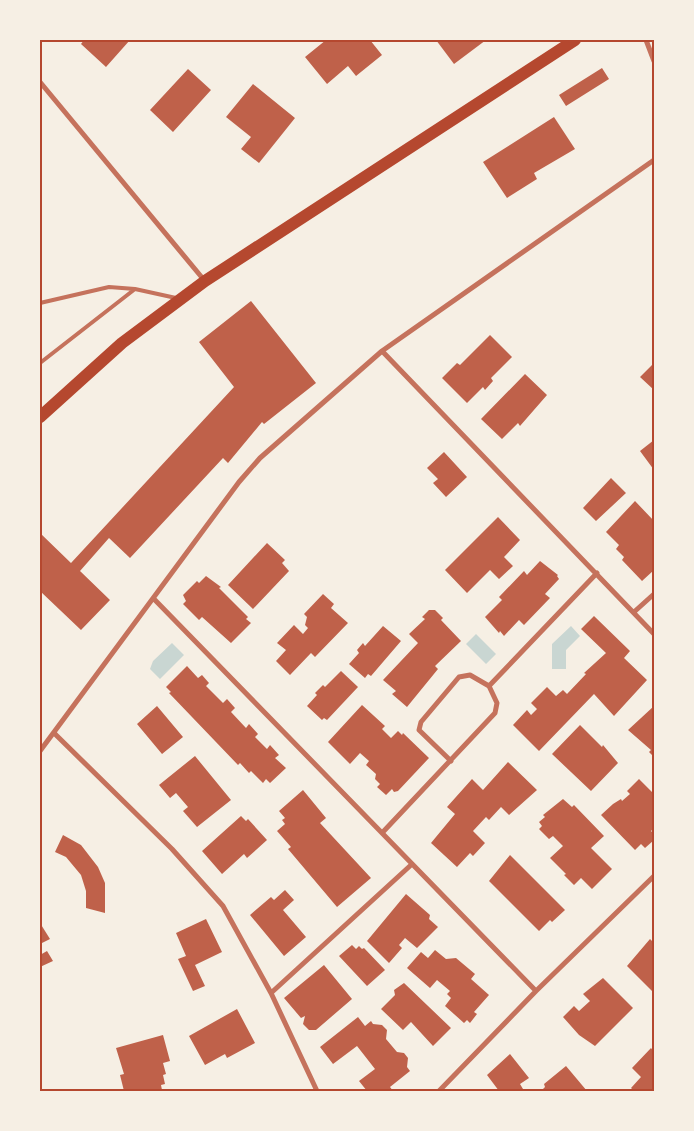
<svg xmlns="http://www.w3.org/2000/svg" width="694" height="1131" font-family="Barlow,sans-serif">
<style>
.water{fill:#c9d6d2}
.building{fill:#bf614a}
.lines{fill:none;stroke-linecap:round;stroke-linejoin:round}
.service{stroke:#c5725c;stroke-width:4}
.minor{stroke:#c5725c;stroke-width:5}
.primary{stroke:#b5482f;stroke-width:12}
.neatline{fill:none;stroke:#b5482f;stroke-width:2}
</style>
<rect width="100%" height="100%" fill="#f6efe4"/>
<path class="water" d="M571,626L580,636L566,650V669H552V644Z
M476,634L496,654L486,664L466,644Z
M172,643L184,655L160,679L150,669L153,661Z"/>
<path class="building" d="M84,40H130L106,67L81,44Z
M326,40H370L382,55L356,76L348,66L327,84L305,57Z
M436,40H486L454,64Z
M602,68L609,79L566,106L559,95Z
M188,69L211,90L173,132L150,110Z
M253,84L295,118L259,163L241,149L251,137L226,117Z
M554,117L575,149L534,173L537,179L507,198L483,162Z
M251,301L316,383L264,424L262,422L228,463L223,458L130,558L109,538L80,571L110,600L81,630L40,591V533L71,563L234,387L199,342Z
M490,335L512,357L491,378L493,381L485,390L483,387L467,403L442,378L457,363L460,365Z
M652,365L654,367V390L640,377Z
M525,374L547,395L520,426L518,423L502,439L481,419Z
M654,440V470L640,451Z
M444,452L467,477L446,497L433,483L438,479L427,468Z
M611,478L626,493L596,521L583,508Z
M635,501L654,521V570L642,581L622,560L624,557L616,549L619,545L606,532Z
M498,517L520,540L504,557L513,566L499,579L490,570L467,593L445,570Z
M267,543L285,560L282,563L289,571L253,609L228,585Z
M540,561L558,575L557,576L559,579L545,594L550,598L524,625L519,620L504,636L500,631L499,633L485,617L502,600L499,597L524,571L527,575Z
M206,576L221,587L219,588L248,617L246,619L251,623L231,643L202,617L199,620L183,604L186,601L183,595L197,581L199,583Z
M323,594L334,604L331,608L348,623L315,657L311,653L290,675L276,661L286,650L277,643L294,625L303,634L308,628L305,625L307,617L304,614Z
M429,610H435L443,618L441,620L461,641L435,666L438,669L407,707L392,694L396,691L383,680L418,643L409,634L425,619L422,617Z
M594,616L630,651L624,658L647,680L614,716L594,694L539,751L513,725L527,710L531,715L537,709L531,703L547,687L556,696L563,690L567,694L586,674L584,673L606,653L581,629Z
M383,626L401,641L371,676L368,674L365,678L349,664L359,653L357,650L363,643L365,646Z
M187,666L198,678L202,675L209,683L206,686L223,703L227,699L235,708L231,712L246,728L249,724L258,734L255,737L267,749L270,745L279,755L275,758L286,768L270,783L266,779L263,783L251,771L249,773L240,763L238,765L169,693L171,692L166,687Z
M341,671L358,687L327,720L324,718L322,720L307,706L317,695L315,693L323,685L325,687Z
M362,705L385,726L382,729L391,738L398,731L402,735L403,733L429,758L398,791L394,792L392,789L386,795L377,787L380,784L375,779L376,774L366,765L369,761L360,753L350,764L328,742Z
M157,706L183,737L162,754L137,724Z
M654,706V757L649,752L651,750L628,730Z
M580,725L602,747L603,745L618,763L591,791L552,754Z
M195,756L231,800L197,827L183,811L188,807L176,793L170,798L159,785Z
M508,762L537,790L509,815L501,807L489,820L486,817L473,831L485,843L473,856L470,853L457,867L431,843L455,814L447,807L472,779L483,790Z
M639,779L654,794V828L651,831L654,834V840L645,848L641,844L635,850L601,815L613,804L621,799L622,801L630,794L627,791Z
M303,790L326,818L320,823L371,878L337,907L288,849L291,847L277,831L285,824L282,820L285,818L279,811Z
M563,799L572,807L574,805L604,836L591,848L612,869L592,889L581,878L574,885L564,875L566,874L550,858L563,846L553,836L549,839L539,829L542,826L539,822L545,817L543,815Z
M241,816L246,821L248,819L267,840L247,858L244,854L222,874L202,851Z
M63,835L81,845L98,867L105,883V913L86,908V891L81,875L66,857L55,852Z
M510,855L565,910L552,922L550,920L539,931L489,881Z
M285,890L294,900L283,910L306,937L284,956L250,915L271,897L274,900Z
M406,894L430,915L429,919L438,927L417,948L405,938L399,945L402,948L389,963L367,941Z
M206,919L222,952L195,965L205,986L193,991L178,959L186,956L176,933Z
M40,923L50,939L40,944Z
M650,939L654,943V993L627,966Z
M352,945L356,949L359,946L362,949L364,948L385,970L367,986L339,956Z
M435,950L446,959L456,958L475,974L471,979L489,995L474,1012L477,1014L470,1023L467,1020L464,1023L445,1006L451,998L447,994L450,991L437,980L430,988L407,968L421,952L428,958Z
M47,951L53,961L40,967V955Z
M324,965L352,999L316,1030H309L303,1024L305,1016L301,1018L284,998Z
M603,978L633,1008L595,1046L579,1035L563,1017L574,1006L579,1011L590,1001L583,994Z
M404,983L451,1028L433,1046L411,1022L403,1030L381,1009L395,995L394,990Z
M237,1009L255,1043L227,1058L225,1054L205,1065L189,1036Z
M358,1017L365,1026L371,1021L373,1024L382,1025L387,1030L386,1039L397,1052L404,1053L408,1058L407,1067L410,1071L390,1087L393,1091H367L359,1081L375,1069L357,1046L333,1064L320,1047Z
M163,1035L170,1061L163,1063L166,1074L163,1075L165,1084L161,1085L162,1090L124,1091L120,1075L124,1074L116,1048Z
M651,1048L654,1052V1091H634L631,1088L641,1077L632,1068Z
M510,1054L529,1078L520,1084L523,1089L521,1091H499L487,1075Z
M566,1066L587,1091H541L545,1087L544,1084Z"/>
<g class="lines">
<path class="service" d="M40,303L109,287L135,289
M40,363L135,289L176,298"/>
<path class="minor" d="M646,40L654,61
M40,82L204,280
M382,351L654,634
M154,599L536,991
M634,612L654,594
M54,733L172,849L223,906L271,993L317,1091
M40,751L239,482L260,458L382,351L654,160
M451,761L419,730L421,722L459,677L470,675L489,686
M382,833L495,713L497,703L489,686L597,573
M271,993L411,865
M439,1091L536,991L654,876"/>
<path class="primary" d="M40,417L122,343L205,281L575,40"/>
</g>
<rect width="694" height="1131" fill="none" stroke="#f6efe4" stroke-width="82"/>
<rect x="41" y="41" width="612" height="1049" class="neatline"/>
</svg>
